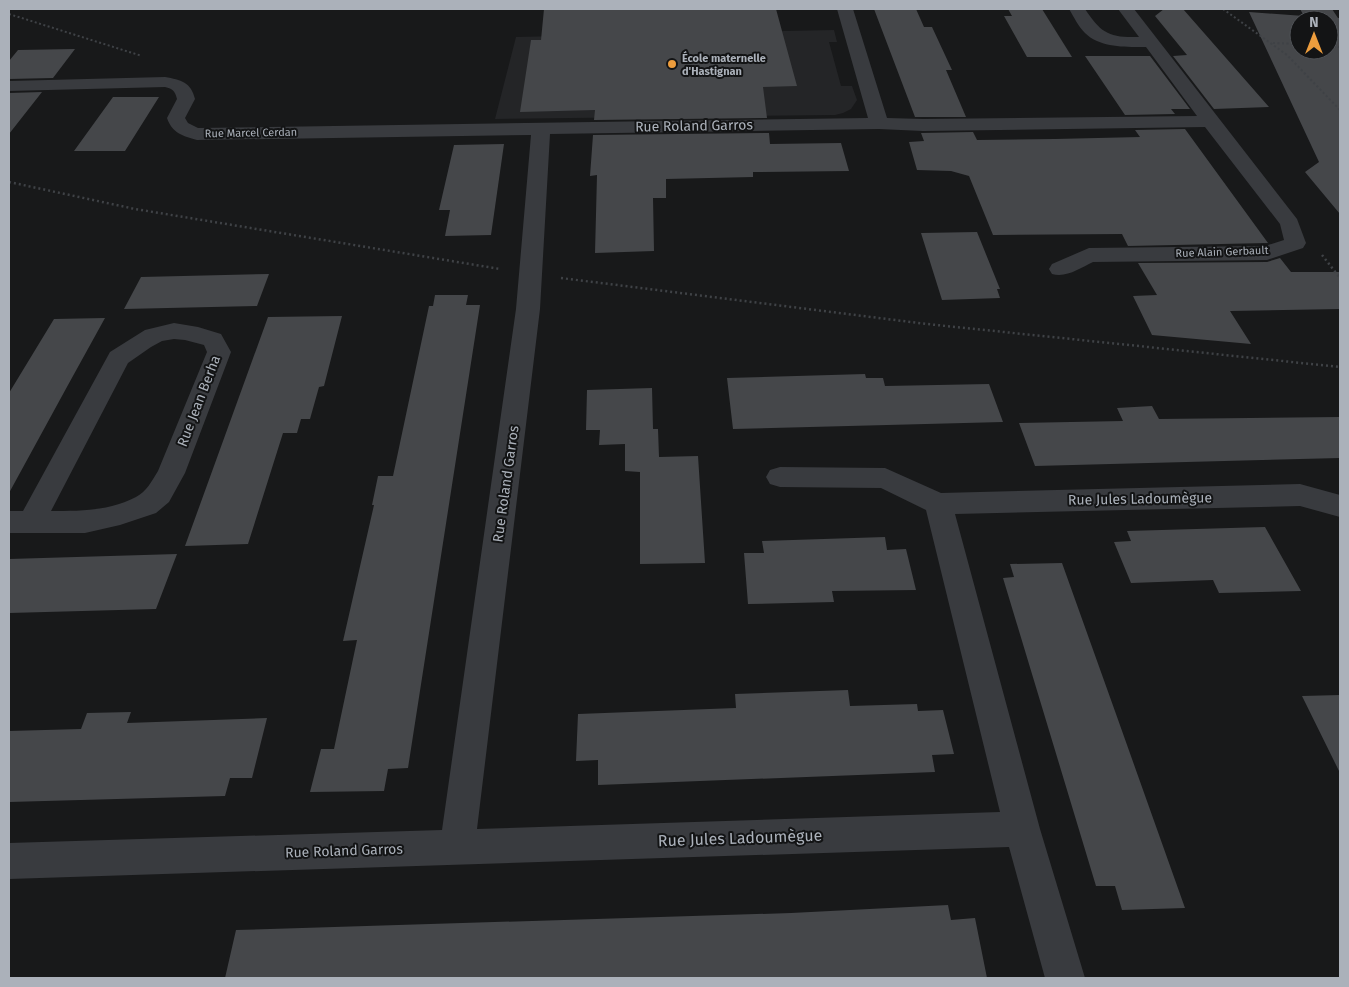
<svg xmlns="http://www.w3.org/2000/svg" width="1349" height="987" font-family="'Fira Sans',sans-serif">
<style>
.built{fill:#242527}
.building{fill:#45474a;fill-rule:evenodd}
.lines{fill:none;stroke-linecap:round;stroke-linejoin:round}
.path-far1{stroke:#3f4246;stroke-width:2;stroke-dasharray:2 2.5;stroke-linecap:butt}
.path{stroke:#3f4246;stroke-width:2.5;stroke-dasharray:2 3;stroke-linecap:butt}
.street{fill:#393b3f;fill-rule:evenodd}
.poi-dot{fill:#ed9d3d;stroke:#131415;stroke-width:2}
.labels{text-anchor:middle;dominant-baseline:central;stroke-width:4;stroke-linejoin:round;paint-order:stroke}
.far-poi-label{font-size:11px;font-weight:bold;fill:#abb1ba;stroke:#131415;text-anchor:start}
.far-street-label{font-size:11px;fill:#abb1ba;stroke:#131415}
.street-label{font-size:14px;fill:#abb1ba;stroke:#131415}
.near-street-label{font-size:16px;fill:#abb1ba;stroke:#131415}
</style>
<rect width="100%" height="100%" fill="#18191a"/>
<path class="built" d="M834,30L837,42H829L841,86H852L857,100L851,109L843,113L835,115L495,119L516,37Z"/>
<path class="building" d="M544,9H776L797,86L763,87L767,118L594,120L595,110L520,112L531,40H541Z
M874,9H916L924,27H932L952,70H946L966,117H915Z
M1008,9H1042L1072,57H1027L1004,16H1012Z
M1164,9H1183L1269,107L1214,109L1173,56L1187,55L1155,16Z
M1300,9H1332L1338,18H1340V214L1305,172L1319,162L1249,12L1304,16ZM1299,20H1329V50H1299Z
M75,49L53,78L9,79V61L18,50Z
M1085,56H1150L1190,109H1171L1175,114L1125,115Z
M42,92L9,134V93Z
M113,97H159L125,151H74Z
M1185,129L1268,243L1128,246L1122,234L993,235L969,176L951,171L917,170L909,142L924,141L921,133L973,132L977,140L1055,139L1140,137L1135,130Z
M769,133L770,144L841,143L849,171L753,172V177L666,179V198H653L654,251L595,253L597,175L590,176L593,135Z
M504,144L491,235L445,236L450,210H439L454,145Z
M977,232L1000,289H997L1000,298L942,300L921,233Z
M1280,258L1291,272H1340V309L1230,311L1251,344L1152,335L1133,296L1157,295L1138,263L1267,262Z
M269,274L257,306L124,309L141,277Z
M435,295H468L466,305H480L408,768L388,769L384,791L310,792L321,749H334L357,640L343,641L374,505H372L378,476H393L429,306H433Z
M342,316L324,386L319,387L310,419H301L297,433H283L248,544L185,546L268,317Z
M105,318L68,385L9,493V393L54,319Z
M865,374L866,378H883L885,386L989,384L1003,422L733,429L727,378Z
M652,388L653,429H658L659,457L698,456L705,563L640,564V472L625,471V444L599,445L600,430H586L587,390Z
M1152,406L1159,419L1340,417V458L1035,466L1019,423L1123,421L1117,408Z
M1265,527L1301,591L1219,593L1213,580L1131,583L1114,542L1131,541L1127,531Z
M885,537L887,550L906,549L916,590L832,591L834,602L748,604L744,553H764L762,541Z
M177,554L156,609L9,613V559Z
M1062,563L1116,714L1185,908L1122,910L1115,886H1096L1003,578L1014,577L1010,564Z
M848,690L850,706L917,704L918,711L943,710L954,754L932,755L935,772L598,785V760L576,761L578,714L736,708L735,694Z
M1340,695V773L1302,696Z
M131,712L127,723L267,718L252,778H230L225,796L9,802V731L81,729L87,713Z
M948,905L951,920L975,918L987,978H225L236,930L791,913Z"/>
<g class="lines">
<path class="path-far1" d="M1223,9L1287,55L1340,110
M9,14L142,56
M1273,43L1299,44
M1329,46L1340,47"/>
<path class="path" d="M9,182L135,209L500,269
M1322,255L1340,278
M561,278L927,324L1340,367"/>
<path class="street" d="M837,9H853L887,118L923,119L1197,116L1146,47C1126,47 1100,48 1085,33C1078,26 1074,17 1069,9H1085C1101,33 1109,38 1139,37L1118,9H1134L1297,219L1306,243L1303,248L1267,260L1093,262C1080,268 1067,278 1052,274L1049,269L1052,264L1089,248L1265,246L1284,240L1280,224L1205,127L923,131L879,129L550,134L540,309L477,829L1000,812L926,510L881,488L780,487L770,484L766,477L770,470L780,467L885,468L941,493L1300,484L1340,495V517L1300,506L955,514L1040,829L1085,978H1045L1009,847L9,879V843L442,830L516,309L531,135L197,140C183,136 172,133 167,118L177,99C175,91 173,89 165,87L9,91V81L165,77C181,80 191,82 195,99L185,118L188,123L198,128L868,118Z
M174,323L198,327L221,334L231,352L185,473L169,502L156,513L120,525L85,533H9V511H23L110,352L145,330ZM174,339L185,340L204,345L207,352L158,471C152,481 146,492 136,497C110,511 79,511 51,511L128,363L151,347L162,341Z"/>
</g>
<circle class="poi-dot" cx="672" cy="64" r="5"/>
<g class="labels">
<g class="far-poi-label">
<text x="682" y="58">École maternelle<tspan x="682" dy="13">d'Hastignan</tspan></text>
</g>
<g class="far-street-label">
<text transform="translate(251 133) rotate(-1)">Rue Marcel Cerdan</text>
<text transform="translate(1222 252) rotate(-2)">Rue Alain Gerbault</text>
</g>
<g class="street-label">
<text transform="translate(694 126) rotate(-1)">Rue Roland Garros</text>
<text transform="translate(199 401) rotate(-69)">Rue Jean Berha</text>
<text transform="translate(506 484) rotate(-82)">Rue Roland Garros</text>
<text transform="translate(1140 499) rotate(-1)">Rue Jules Ladoumègue</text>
<text transform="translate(344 851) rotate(-2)">Rue Roland Garros</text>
</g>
<g class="near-street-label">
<text transform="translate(740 838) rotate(-2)">Rue Jules Ladoumègue</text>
</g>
</g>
<rect width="1349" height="987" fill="none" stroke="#abb1ba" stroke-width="20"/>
<g transform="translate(1314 35)"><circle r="24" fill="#131415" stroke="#505357"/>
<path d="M0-4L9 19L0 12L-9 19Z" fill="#ed9d3d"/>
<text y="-8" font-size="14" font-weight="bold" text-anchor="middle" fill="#abb1ba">N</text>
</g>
</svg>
